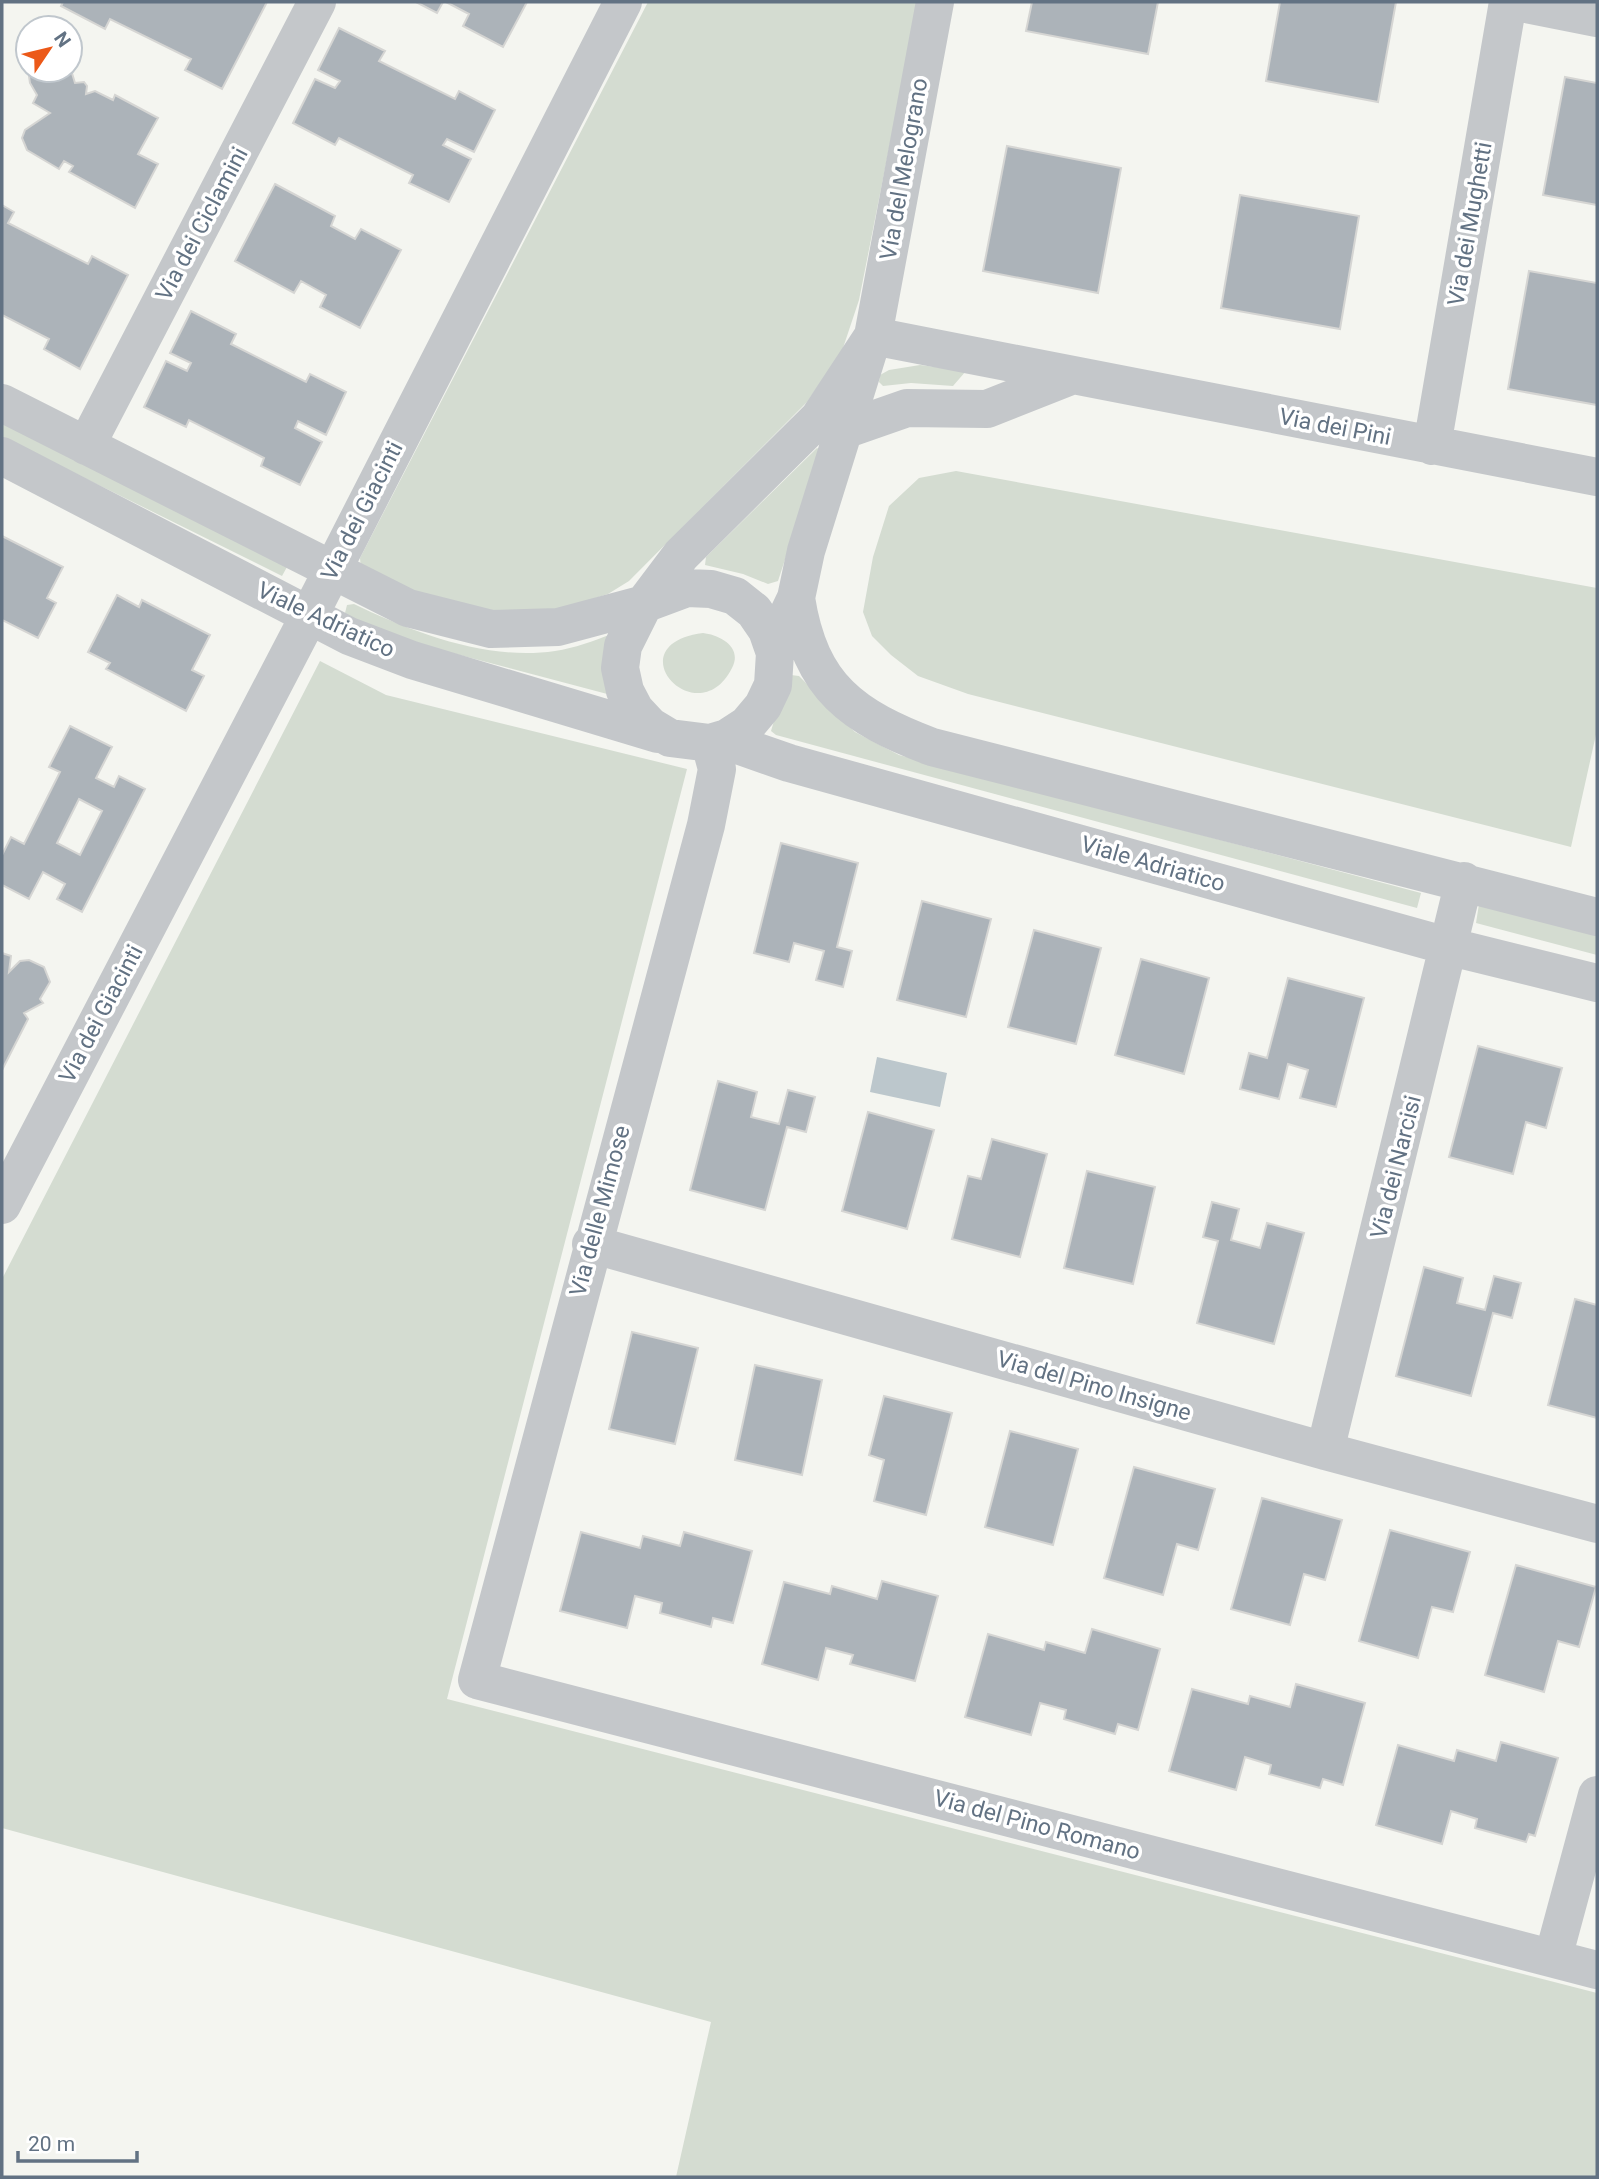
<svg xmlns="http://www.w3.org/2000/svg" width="1599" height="2179" font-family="Roboto,sans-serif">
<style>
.green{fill:#d4dcd1}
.water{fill:#bcc7cc}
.building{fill:#acb3b9;stroke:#d5d5d3;stroke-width:2;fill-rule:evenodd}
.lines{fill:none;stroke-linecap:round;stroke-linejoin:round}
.minor{stroke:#c4c7ca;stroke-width:38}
.labels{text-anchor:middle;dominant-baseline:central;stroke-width:7;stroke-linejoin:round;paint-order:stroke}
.street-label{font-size:23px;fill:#627283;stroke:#fff}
</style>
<rect width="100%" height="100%" fill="#f4f5f0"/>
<path class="green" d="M648,2H918L859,300L842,351L807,402L629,581L608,594L532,618L449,605L361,569L360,558Z
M920,365L966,371L953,386L911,383L883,386L879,382L880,375L889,370Z
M2,422L287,567L282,576L2,437Z
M817,448L821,450L778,581L768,584L743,574L705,565L706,557Z
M956,471L1597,588V730L1571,847L968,694L918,676L891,655L872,636L863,612L873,557L889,506L919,478Z
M354,604C414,633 488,661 555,651C575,648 593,641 612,634L611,695L395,638L344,617L347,605Z
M703,633C720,635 743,647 732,668C698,736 613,645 703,633Z
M320,661L386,695L687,769L447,1699L1597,1993V2177H676L711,2022L2,1828V1279Z
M791,675L799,676L855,732L899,755L1421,893L1417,908L776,735L771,731L786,680Z
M1479,904L1597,936V955L1476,923Z"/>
<path class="water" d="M877,1057L947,1073L940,1107L870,1092Z"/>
<path class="building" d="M63,2H267L222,89L185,70L191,59L110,19L105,29L61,6Z
M416,2H443L437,13Z
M446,2H527L503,47L463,26L469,14Z
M1032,2H1158L1148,54L1026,31Z
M1280,2H1396L1378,102L1266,81Z
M339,28L385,51L379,61L455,99L459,91L495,110L474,152L447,139L443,145L471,159L449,202L409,183L413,175L339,138L335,145L293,123L315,79L335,88L340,81L318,70Z
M28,70H71L75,83L84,82L87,86L86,94L95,91L113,100L115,95L158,118L138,154L158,164L135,208L69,172L73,166L64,161L59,169L27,150L22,138L25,130L50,113L33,103L37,95L30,83Z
M1565,77L1597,83V205L1543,195Z
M1007,146L1121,168L1098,293L983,271Z
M275,184L335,216L331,226L355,239L361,229L401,250L360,328L320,307L326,295L301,281L294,293L235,261Z
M1240,195L1359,216L1340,329L1221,308Z
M2,205L14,212L8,223L88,264L92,256L128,275L80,369L44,349L49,339L2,315Z
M1529,271L1597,283V405L1508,389Z
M191,311L236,334L231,344L306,382L310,374L346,392L326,435L298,421L295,428L322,442L300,485L261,466L264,458L189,420L186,427L144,407L166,361L187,371L191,363L170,353Z
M2,536L63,567L47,598L56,603L38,638L2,620Z
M117,595L139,607L142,600L210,635L192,670L204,676L186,711L106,669L110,663L88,652Z
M70,726L112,747L96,778L114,787L119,776L145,789L82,912L57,899L65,884L43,872L29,899L2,885V855L11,837L24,844L60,772L49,767ZM79,799L102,811L80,855L57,843Z
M781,843L858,863L837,947L852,951L843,987L816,980L824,951L794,943L789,962L754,953Z
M922,901L991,919L966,1017L897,1000Z
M1034,930L1101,948L1076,1044L1008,1027Z
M2,953L11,956L9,972L20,961L29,960L44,967L50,982L40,999L43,1003L24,1013L28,1019L2,1070Z
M1141,959L1209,978L1184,1074L1115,1055Z
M1288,978L1364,998L1336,1107L1300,1098L1308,1070L1288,1064L1279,1099L1240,1089L1249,1053L1267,1058Z
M1478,1046L1562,1068L1546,1128L1526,1122L1513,1174L1449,1157Z
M718,1081L757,1092L751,1117L779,1124L788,1090L815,1097L806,1132L787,1127L765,1210L690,1190Z
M868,1112L934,1130L907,1229L842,1211Z
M992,1139L1047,1154L1020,1257L952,1239L968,1176L981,1179Z
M1087,1171L1155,1187L1133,1284L1064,1268Z
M1212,1202L1239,1209L1231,1240L1260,1248L1267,1223L1304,1233L1274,1344L1197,1323L1218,1241L1203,1237Z
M1424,1267L1463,1278L1457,1303L1485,1310L1494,1276L1521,1283L1512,1318L1493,1313L1471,1396L1396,1376Z
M1575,1299L1597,1305V1418L1548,1405Z
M632,1332L698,1348L675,1444L609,1429Z
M755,1365L822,1380L802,1475L735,1460Z
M884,1396L952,1413L926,1515L874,1501L884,1460L869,1455Z
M1010,1431L1078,1449L1053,1545L985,1527Z
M1134,1467L1215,1489L1198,1550L1177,1544L1163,1595L1104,1578Z
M1262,1498L1342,1520L1325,1580L1304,1574L1290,1625L1231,1609Z
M1390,1530L1470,1552L1453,1612L1432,1607L1418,1658L1359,1641Z
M581,1532L640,1548L643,1536L680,1546L684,1532L752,1551L733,1623L713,1618L711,1627L660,1613L662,1603L635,1596L627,1628L560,1611Z
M1516,1565L1596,1587L1579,1647L1558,1641L1544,1692L1485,1675Z
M882,1581L938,1596L915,1681L850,1664L853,1655L826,1648L818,1680L762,1664L784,1582L830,1594L832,1586L877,1599Z
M1092,1629L1160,1649L1138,1730L1118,1724L1115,1734L1064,1719L1066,1710L1040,1703L1031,1735L965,1717L988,1634L1044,1650L1046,1642L1085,1653Z
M1296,1684L1365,1703L1343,1785L1323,1779L1320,1788L1269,1774L1271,1765L1245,1757L1236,1790L1169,1771L1192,1689L1248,1704L1250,1696L1290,1707Z
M1501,1742L1558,1758L1535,1836L1529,1834L1526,1842L1475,1828L1477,1819L1451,1811L1442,1844L1376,1825L1398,1745L1454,1761L1457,1750L1496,1761Z"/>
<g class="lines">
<path class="minor" d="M1516,2L1597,18
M873,336L1597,477
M2,403L408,608L491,629L558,627L644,604L687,588L711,589L735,596L754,611L767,630L775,653L773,685L763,706L747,725L727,738L710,743L670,738L650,726L635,710L625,691L620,668L623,646L644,604L681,555L819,418L873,336
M844,430L907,408L987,409L1073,375
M86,446L317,2
M1432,446L1508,2
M2,456L349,636L412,660L658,734
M796,598C810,688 853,717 932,747L1597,917
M785,621L796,598L806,551L873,336L935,2
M710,743L717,769L706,825L477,1680L1597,1970
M710,743L729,742L789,763L1451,947L1597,983
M2,1205L309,616L623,2
M591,1244L1325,1451L1597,1524
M1325,1451L1464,881
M1553,1958L1597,1795"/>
</g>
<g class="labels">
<g class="street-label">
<text transform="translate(904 169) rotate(-80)">Via del Melograno</text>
<text transform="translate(202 224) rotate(-62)">Via dei Ciclamini</text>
<text transform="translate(1470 224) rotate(-80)">Via dei Mughetti</text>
<text transform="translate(1335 427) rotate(11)">Via dei Pini</text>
<text transform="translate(362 511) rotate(-63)">Via dei Giacinti</text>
<text transform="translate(326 620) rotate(25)">Viale Adriatico</text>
<text transform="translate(1153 864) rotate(16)">Viale Adriatico</text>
<text transform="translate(101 1014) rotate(-62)">Via dei Giacinti</text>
<text transform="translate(1396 1167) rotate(-76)">Via dei Narcisi</text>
<text transform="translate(600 1211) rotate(-75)">Via delle Mimose</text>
<text transform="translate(1094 1386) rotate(16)">Via del Pino Insigne</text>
<text transform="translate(1037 1825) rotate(15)">Via del Pino Romano</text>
</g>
</g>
<rect width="1599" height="2179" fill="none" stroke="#627283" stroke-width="7"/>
<g transform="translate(49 49) rotate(55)"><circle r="33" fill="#ffffff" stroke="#c0c7cd" stroke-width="2"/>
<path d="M0-5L12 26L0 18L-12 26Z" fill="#ec5918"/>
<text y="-10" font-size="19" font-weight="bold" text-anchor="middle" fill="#627283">N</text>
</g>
<path d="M18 2151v10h119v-10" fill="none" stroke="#627283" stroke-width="3.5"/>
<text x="28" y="2151" font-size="21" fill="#627283" stroke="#ffffff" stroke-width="5" paint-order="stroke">20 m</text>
</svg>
